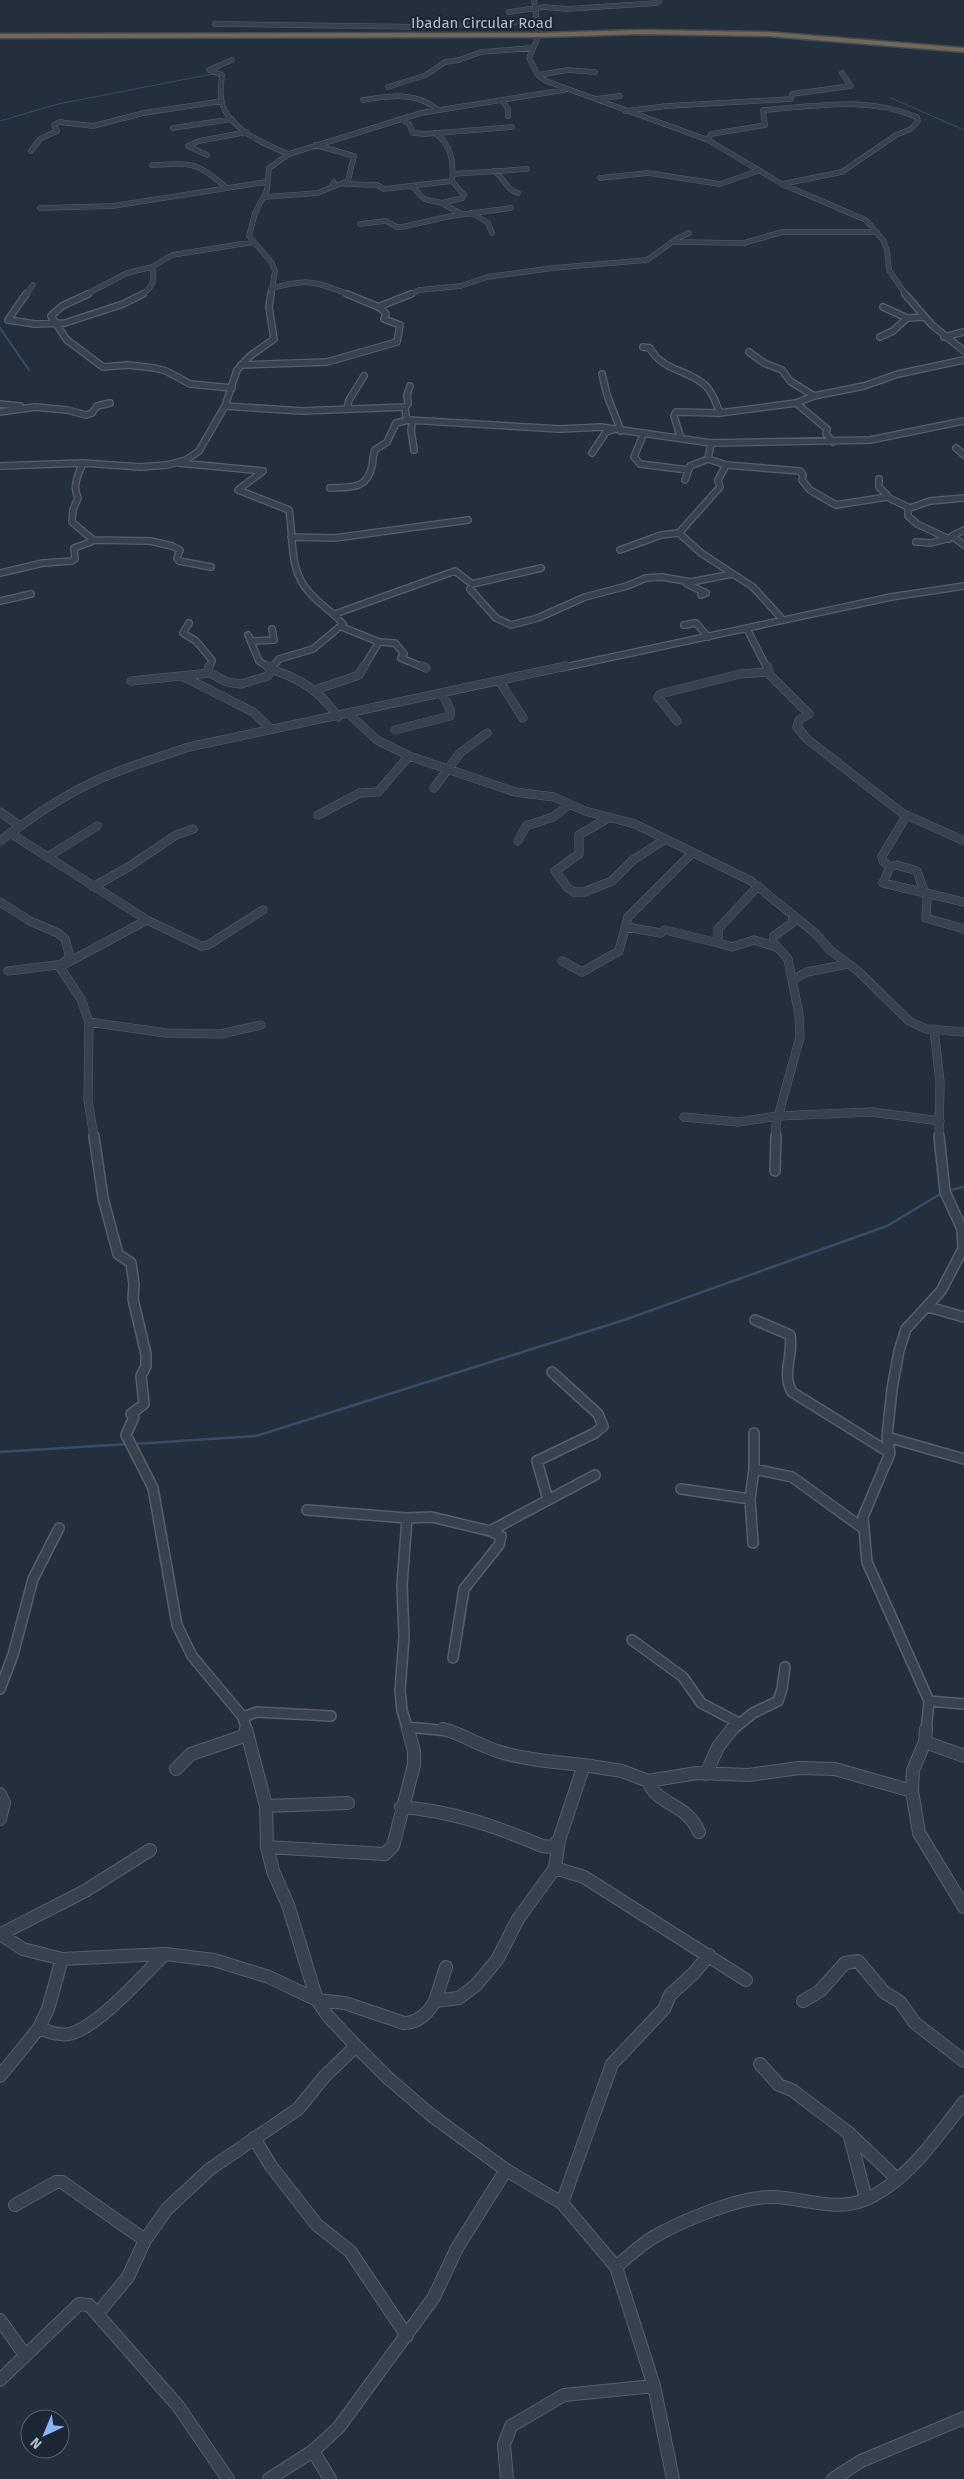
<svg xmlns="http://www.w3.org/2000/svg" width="964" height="2479" font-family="'Fira Sans',sans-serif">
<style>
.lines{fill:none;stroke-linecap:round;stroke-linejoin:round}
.stream-far2{stroke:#394c67;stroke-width:1}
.stream-far1{stroke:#394c67;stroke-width:2}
.stream{stroke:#394c67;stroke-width:2.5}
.minor-far4-casing{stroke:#565f6c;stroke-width:5.5}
.minor-far3-casing{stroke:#565f6c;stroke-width:8}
.minor-far2-casing{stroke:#565f6c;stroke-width:9}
.minor-far1-casing{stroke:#565f6c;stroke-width:12}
.minor-casing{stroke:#565f6c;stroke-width:14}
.highway-casing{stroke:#434c59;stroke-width:3}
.minor-far4{stroke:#38414e;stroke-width:4.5}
.minor-far3{stroke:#38414e;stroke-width:5.5}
.minor-far2{stroke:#38414e;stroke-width:8}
.minor-far1{stroke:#38414e;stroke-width:9}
.minor{stroke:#38414e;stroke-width:12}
.highway{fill:#746855;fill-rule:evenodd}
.labels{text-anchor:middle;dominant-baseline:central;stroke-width:4.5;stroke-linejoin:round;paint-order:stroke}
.far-street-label{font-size:15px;fill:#b4bcc9;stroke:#1d2633}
</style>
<rect width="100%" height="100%" fill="#242f3e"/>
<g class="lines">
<path class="stream-far2" d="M891,98L964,130
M0,121L58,104L223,72"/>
<path class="stream-far1" d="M0,328L29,370"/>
<path class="stream" d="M947,1191L964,1187
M134,1444L256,1436L624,1320L887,1226L942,1193
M0,1452L128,1444"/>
<g class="minor-far4-casing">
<path id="minor-far4" d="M534,0L539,35L529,58L538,75L546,81L708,140L782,184L866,220L883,240L887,250L889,270L906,295
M509,12L544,7L567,9L657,3L660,0
M215,24L425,27L497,22L537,23
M232,60L209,70L222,75C221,85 219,97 223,106C233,131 266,145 289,154L269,168L267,190L255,213L249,236L272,263L275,271L271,295
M538,75L568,70L595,72
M388,87L426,75L445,62L459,60L481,52L532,48
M595,99L620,96
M363,100C389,96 417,91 438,110
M502,100L508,109V116
M625,111L667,106L791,99L792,94L851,86L842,73
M401,119L409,124L413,133L425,134L512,127
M173,128L232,119
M435,133C451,144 454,163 452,181L464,195L463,198L442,203L461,214
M708,140L711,134L765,125L763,110C816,106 867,96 917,117L918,121L911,129L896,135L842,172L782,184
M315,145L354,156L348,181L332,187
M31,151L40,139L57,131L54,125L59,122L93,126L144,113L222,101
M289,154L421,113L564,90
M207,155L188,146L199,141L247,132
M152,165C192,163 196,161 227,188
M494,171C504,177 506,190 518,193
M453,174L527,169
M600,178L648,173L720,184L758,171
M344,184L377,185L384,189L452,181
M413,187L424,199L442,203
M264,197L318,193L332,187L334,182
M40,208L113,206L266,182
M472,213L488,223L492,233
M360,224L386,221L397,227H402L451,216L511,208
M673,242L744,243L782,232H877
M271,289C306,277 317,282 350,295
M26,295L33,285
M85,295L127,273L152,267L172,255L254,242
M141,295C153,288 155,280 152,267
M409,295L419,290L461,286L487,277L553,268L647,260L678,238L689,233"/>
</g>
<g class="minor-far3-casing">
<path id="minor-far3" d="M26,294L8,320L35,324L65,323L123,304L143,294
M88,294L62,306L51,316L67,340L103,367L128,365L155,368L166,371L190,384L232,388
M905,294L932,325L964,351
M378,307L411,294
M883,307L907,318
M880,337L893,331L907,318L925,317
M944,337L964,332
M643,347L650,348C662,371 687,369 705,385C713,392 716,404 720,413
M749,352L764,363L782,370L790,381L814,396
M241,365L327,362L397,342L400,325L384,319L386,314L381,308L347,294
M602,374L607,395L621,431
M796,403L814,396L864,386L898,374L964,360
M0,404L20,406
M225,406L302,411L405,407L406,417L409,420L560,429L601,427L711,443L870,440L964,421
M405,407L408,404L407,395L410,386
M347,409L349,400L364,376
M0,412L35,407L67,410L86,415L92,413L97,406L110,403
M413,420L411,430L414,450
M643,435L634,457L640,464L688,470
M681,439L674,416L676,412L720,413L796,403L827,429L826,434L833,442
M711,443L708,459L726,465L718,480L720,487L679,533L701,553L753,587L783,620
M956,448L964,455
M592,453L606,432L612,430
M179,463L263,471L238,490L289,510C294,538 288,569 309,592C319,604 333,612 343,624L313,649L279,659L272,668
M726,465L800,471L803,475L802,480L810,490L836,505L887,497L910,508L930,501L964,498
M0,466L83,463L141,467L167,465L186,460L199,451L225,406L237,370L250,356L274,339L269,307L271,294
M879,479V487L887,495L886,497
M685,480L690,466L708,459
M330,488C350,487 367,490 372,466C373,461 373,455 375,450L387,442L396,423L409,420
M908,508V516L917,524L949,539
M964,530L952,536L964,545
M291,537L335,538L468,520
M92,540L150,541L172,546L180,550L177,558L179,561L211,567
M916,542L931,543L950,538
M620,550L661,535L679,533
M0,573L43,563L72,561L75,559L74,548L91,542L92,539L72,522L73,510L78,498C72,486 78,475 83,463
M688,582L687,584L706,593L701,595
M470,589L496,618L511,625L538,618L585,597L627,586L646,578L662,577L691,582L732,574
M0,601L31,594
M335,614L455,571L472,584L541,568
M189,623L183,633L196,641L212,660L209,668
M684,625L696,623L708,637
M342,627L379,642L395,643L404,654L401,658L425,668
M747,629L767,668
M248,635L259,661L269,668
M252,641L274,640L272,629
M363,668L379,642
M561,668L891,597L964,586"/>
</g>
<g class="minor-far2-casing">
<path id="minor-far2" d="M209,666L208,670L210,673
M273,666L271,669C301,679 320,691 338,717
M422,666L426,668
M767,666L770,675L809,714L799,720L797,727L807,739L902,813L964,841
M182,676L253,712L271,729
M131,681L210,673L227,682L241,684L268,676L271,669L267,666
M500,682L523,718
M318,689L359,675L364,666
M349,714L377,740L409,756L515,792L554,797L585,811L635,824L751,881L815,933L830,950L858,971L909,1021L926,1029L964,1032
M677,721L658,697L660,694L740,674L769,672
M395,730L450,716V709L442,694
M434,788L460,753L487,733
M0,812L20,826
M318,815L360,793L378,792L409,756
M907,815L882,856L883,861L890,867L883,883L964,902
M610,817L579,835V854L555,871L567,887L574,892H584L612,881L633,860L664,840
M0,841C29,819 59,798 91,783C122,768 156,758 189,747L566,666
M518,841L526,826L553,817L570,804
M49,856L97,826
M890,867L897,865L917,871L927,899L926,918L964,929
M758,886L718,929V943L732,947L754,940L776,947
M93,887L130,866L176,835L193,829
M0,902L30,921L58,933L65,939L70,957L59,966L81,999L89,1022L88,1100L94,1137
M147,920L201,946L208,945L263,910
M626,927L661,933L665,930L718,943
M562,961L582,972L619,951L628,917L692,853
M8,971L65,964L147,920L10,833
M792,980L788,959L773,942L774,936L792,923L793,916
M89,1022L166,1033L221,1034L261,1025
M934,1029L940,1082L939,1137
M684,1117L738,1122L778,1116L872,1112L940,1121
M776,1137V1124L800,1037L799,1014L792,980L807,972L848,964"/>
</g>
<g class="minor-far1-casing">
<path id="minor-far1" d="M94,1136L103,1198L118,1254L131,1263L134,1284L133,1299L146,1354V1366L141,1376L144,1404L131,1414L134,1417L126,1435L153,1488L177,1625L192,1656L243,1717L247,1731
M775,1171L776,1136
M928,1307L964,1317
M755,1320L790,1335C794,1355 781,1373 792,1392L890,1453
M887,1437L964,1459
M754,1469L792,1477L864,1529
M681,1489L750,1499
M548,1500L537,1461L595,1433L603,1426L598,1414L552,1372
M307,1510L407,1518L432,1517L490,1531L595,1475
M407,1518L402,1585L404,1637L400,1691L402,1710L408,1731
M753,1543L750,1499L754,1469V1433
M632,1640L683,1677L701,1703L739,1723
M453,1658L464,1589L499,1545L501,1536L490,1531
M0,1689L13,1655L33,1579L59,1528
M929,1701L964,1704
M243,1717L257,1712L331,1716
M408,1727L448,1731
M731,1731L753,1713L778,1701L782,1689L785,1667
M926,1731L929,1701L867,1562L863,1517L890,1453L887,1437L892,1389L899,1351L906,1329L941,1291L963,1249L962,1229L945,1192L939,1136"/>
</g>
<g class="minor-casing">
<path id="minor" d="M246,1729L266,1806L267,1847L273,1871L288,1905L317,2000L345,2003L404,2023C419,2023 428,2013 435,2001L459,1998L476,1985L497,1960L518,1919L555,1868L559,1840L584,1765L622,1771L648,1781L697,1773L749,1775L799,1768L835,1769L912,1791
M443,1729C463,1734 480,1746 500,1752C527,1760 556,1762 584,1765
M926,1729L925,1742L913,1770L912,1791L919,1833L964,1907
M925,1742L964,1756
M176,1769L191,1754L247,1735
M706,1774L718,1747L732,1729
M648,1781C658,1807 685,1801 699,1832
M0,1794L4,1803L0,1819
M266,1806L348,1803
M401,1807C451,1811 496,1826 542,1846L552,1847L559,1840
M267,1847L385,1854L393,1846L414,1765V1751L408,1729
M555,1868L584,1877L746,1980
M0,1934L23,1949L62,1959L165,1954L214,1960L269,1977L317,2000L328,2016L356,2046L388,2078L431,2115L506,2170L562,2203L616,2267L654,2386L673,2479
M1,1934L85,1891L150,1850
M435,2001L446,1967
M803,2001L820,1991L845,1963L858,1961L884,1992L900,2002L915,2023L964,2061
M39,2028L48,2009L62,1959
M760,2064L779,2085L792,2090L849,2133L896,2178
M0,2076L39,2028C49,2032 62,2037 73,2033C103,2022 142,1976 165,1954
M849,2133L866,2199
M254,2138L271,2166L317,2225L350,2251L407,2336
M562,2203L612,2064L664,2009L670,1995L694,1973L709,1955
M15,2205L56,2182H62L145,2240
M616,2267C628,2257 639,2246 652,2238C681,2221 740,2196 774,2197C804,2198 834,2212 864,2200C906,2183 937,2137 964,2102
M89,2305L178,2406L228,2479
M103,2307L128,2277L145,2240L167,2209L210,2169L298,2109L324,2077L356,2046
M0,2320L25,2355
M0,2380L79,2304L89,2305
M313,2451L330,2479
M269,2479L313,2451L339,2427L434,2297L457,2248L506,2170
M507,2479L504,2445L511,2426L564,2395L654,2386
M833,2479L861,2461L964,2418"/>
</g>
<g class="highway-casing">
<path id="highway" d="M641,30L768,32L964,48V52L768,36L641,34L539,37L0,38V34L539,33Z"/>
</g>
<use href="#minor-far4" class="minor-far4"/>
<use href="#minor-far3" class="minor-far3"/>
<use href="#minor-far2" class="minor-far2"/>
<use href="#minor-far1" class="minor-far1"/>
<use href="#minor" class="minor"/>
<use href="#highway" class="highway"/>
</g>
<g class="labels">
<g class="far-street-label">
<text x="482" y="23">Ibadan Circular Road</text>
</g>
</g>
<g transform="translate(45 2434) rotate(224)"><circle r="24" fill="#1d2633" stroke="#59626f"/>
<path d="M0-4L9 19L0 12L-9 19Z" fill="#8ab4f8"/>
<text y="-8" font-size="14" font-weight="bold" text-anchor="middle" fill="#b4bcc9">N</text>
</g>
</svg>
